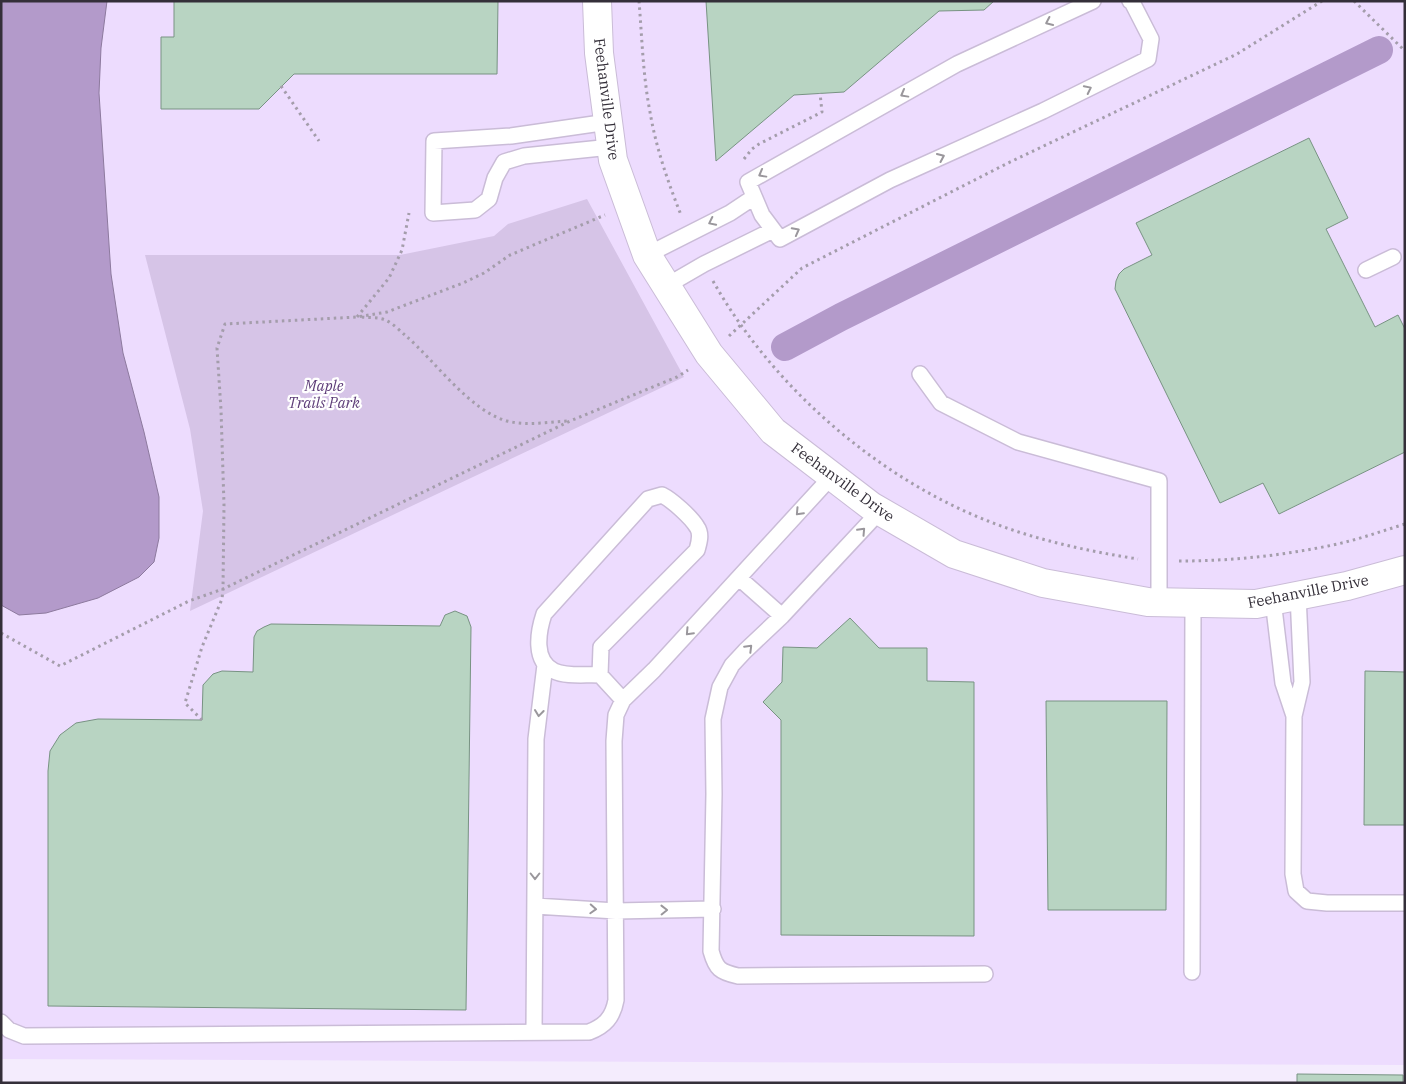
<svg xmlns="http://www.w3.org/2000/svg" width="1406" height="1084" font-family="'IBM Plex Serif',serif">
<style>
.built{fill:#eddcfe}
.green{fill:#d6c4e7}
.water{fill:#b39aca;stroke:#8d7a9e}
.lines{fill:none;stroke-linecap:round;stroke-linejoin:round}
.canal{stroke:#b39aca;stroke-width:28}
.building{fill:#b8d4c2;stroke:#789383}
.lane-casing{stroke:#cabcd7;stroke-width:18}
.secondary-casing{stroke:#cabcd7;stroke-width:30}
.path{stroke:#a49dab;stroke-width:3;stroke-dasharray:2.5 4;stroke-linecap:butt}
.lane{stroke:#fff;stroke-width:15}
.secondary{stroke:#fff;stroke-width:28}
.oneway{stroke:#9a979c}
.labels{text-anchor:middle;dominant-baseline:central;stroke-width:4.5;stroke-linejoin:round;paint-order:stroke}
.street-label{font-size:15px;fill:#342f39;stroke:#fff}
.park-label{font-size:15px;font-style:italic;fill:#5d3c78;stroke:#fff}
</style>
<rect width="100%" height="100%" fill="#f4ecfd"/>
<path class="built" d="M1,1H1405V1065L1,1059Z"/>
<path class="green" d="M587,199L684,377L190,611L203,511L190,429L145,255H400L494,236L508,224Z"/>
<path class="water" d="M1,1H107L101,48L99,93L111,274L123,353L144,432L159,497V538L154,562L139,577L98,598L46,613L19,615L1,605Z"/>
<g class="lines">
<path class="canal" d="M785,347L841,317L1379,50"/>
</g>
<path class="building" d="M174,1H498L497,74H294L259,109H161V37H174Z
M706,1H994L984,10L939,11L844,92L794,95L716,161Z
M1309,138L1348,218L1326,229L1375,327L1398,315L1405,329V452L1279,514L1263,483L1220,503L1115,289L1116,281L1119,274L1124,269L1152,255L1136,223Z
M455,611L467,616L471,627L466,1010L48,1006V771L50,751L60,735L76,723L98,719L202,720L203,685L213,674L222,671L253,672L254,637L257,631L264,627L271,624L440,626L445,615Z
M850,618L879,648H927V681L974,682V936L781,935V720L763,702L782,682L783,647L817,648Z
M1365,671L1405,672V825H1364Z
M1046,701H1167L1166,910H1048Z
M1297,1074L1403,1075V1083H1297Z"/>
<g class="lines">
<g class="lane-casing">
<path id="lane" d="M1093,1L957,64L748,182L762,215L780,239L890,180L1043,111L1148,59L1151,39L1132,2L1130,1
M608,122L511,136L434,141L433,213L475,210L489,199L495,178L504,162L524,156L611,147
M647,255L730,213L754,197
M1366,270L1393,257
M666,286L704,264L773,230
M920,374L941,403L1018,442L1159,481V603
M880,511L782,616L745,651L732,665L720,687L713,719L714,794L711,951C716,969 720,972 738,976L985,974
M739,578L782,616
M1273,600L1283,683L1294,716L1293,874L1296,891L1307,901L1327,903H1405
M600,675C587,674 566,677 554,671C533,661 538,632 544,614L648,499L662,495C672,500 691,517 697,527C702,534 699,543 697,550L601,647L600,675L623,700
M1294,716L1302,682L1298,595
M535,906L616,911L713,909
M1192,972L1193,603
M1,1022L9,1030L24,1036L589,1032C605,1026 613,1017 616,1000L614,741L616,715L623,700L654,670L832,476
M534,1032L536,739L545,665"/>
</g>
<g class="secondary-casing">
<path id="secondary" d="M597,1L599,53L613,160L647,255L709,354L773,431L871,506L954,554L1043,583L1148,602L1256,604L1347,586L1405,570"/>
</g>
<path class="path" d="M639,1C642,38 643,76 650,112C656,148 668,182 681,215
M1354,1L1405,51
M281,86L319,141
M744,159L752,149L759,144L822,112L820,93
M713,281C772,386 876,477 988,521C1036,540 1087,551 1138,559
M357,317L389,278L402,250L409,213
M362,317C369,318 379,317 385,320C393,323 400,331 406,336C435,361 470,411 507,421C527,426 548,422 568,421
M729,336L802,268L1008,163L1237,54L1322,1
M1179,561C1230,561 1278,556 1328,546C1354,541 1379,532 1405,524
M1,633L60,666L189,601L223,589L570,421L677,377L688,370
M202,720L185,703L202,647L222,599L223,589L224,505L221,410L217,348L225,324L357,317L387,312L463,283L484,273L510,255L605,215"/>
<use href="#lane" class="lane"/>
<use href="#secondary" class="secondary"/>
</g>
<defs><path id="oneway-chevron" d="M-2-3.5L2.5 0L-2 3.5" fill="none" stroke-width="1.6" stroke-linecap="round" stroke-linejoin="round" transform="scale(1.25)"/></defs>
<g class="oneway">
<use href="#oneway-chevron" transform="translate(1049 22) rotate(155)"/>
<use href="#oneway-chevron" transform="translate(1088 89) rotate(-26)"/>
<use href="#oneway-chevron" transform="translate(904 94) rotate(151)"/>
<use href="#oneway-chevron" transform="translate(941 157) rotate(-24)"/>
<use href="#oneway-chevron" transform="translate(762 174) rotate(151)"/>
<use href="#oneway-chevron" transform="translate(712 222) rotate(154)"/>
<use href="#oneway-chevron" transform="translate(796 231) rotate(-28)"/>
<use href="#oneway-chevron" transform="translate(799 512) rotate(133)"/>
<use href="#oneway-chevron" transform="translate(862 531) rotate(-47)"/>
<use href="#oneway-chevron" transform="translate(689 632) rotate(133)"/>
<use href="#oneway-chevron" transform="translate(749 648) rotate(-45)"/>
<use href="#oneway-chevron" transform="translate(539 713) rotate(97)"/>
<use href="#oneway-chevron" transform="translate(535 876) rotate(90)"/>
<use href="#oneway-chevron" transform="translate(593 909) rotate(3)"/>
<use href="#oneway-chevron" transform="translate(664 910) rotate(-1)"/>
</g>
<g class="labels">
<g class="street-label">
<text transform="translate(607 99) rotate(83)">Feehanville Drive</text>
<text transform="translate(843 482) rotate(36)">Feehanville Drive</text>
<text transform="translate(1308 591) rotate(-11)">Feehanville Drive</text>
</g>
<g class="park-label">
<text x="324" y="385">Maple<tspan x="324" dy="17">Trails Park</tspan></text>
</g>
</g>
<rect width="1406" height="1084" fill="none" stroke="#342f39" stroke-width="5"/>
</svg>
